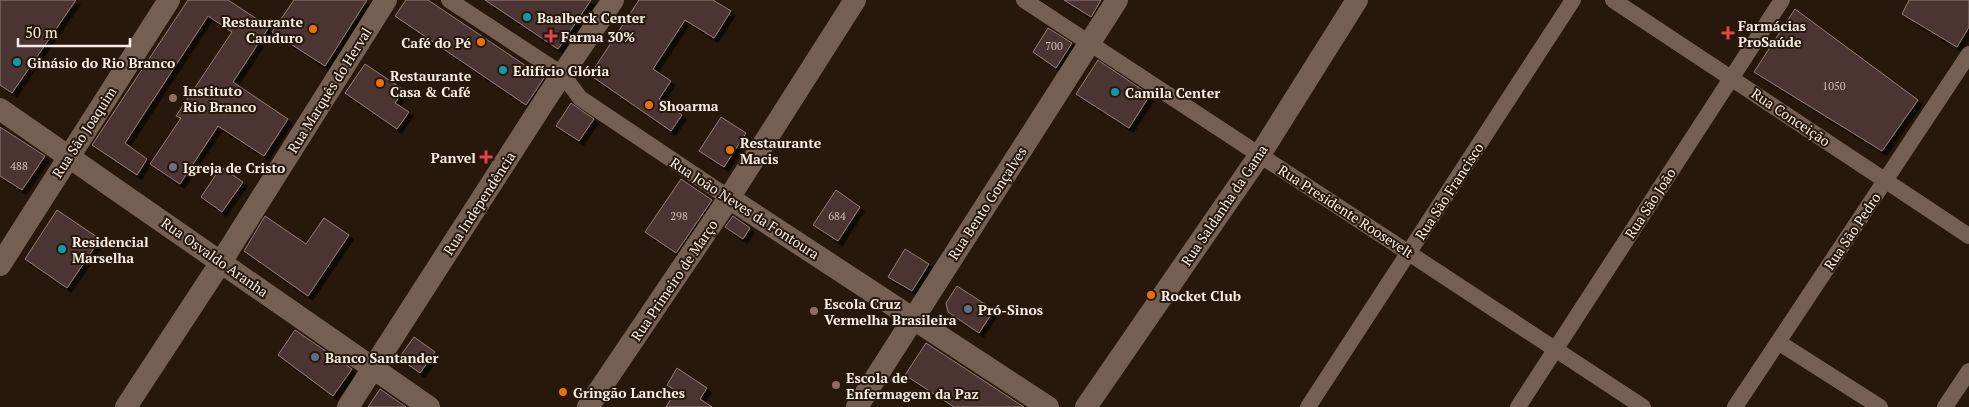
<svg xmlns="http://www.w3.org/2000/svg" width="1969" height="407" font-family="'PT Serif',serif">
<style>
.building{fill:#4c3630;stroke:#947a74;filter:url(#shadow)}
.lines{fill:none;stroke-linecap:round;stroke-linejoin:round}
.street{stroke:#746052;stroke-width:16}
.secondary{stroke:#746052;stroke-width:22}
.culture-dot{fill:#0f9aa8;stroke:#28170b;stroke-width:2}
.food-dot{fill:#e8710a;stroke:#28170b;stroke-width:2}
.health-dot{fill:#e0444e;stroke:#28170b;stroke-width:2}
.education-dot{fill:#8d6e63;stroke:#28170b;stroke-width:2}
.worship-dot{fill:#6b7280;stroke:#28170b;stroke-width:2}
.service-dot{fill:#5c6f8a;stroke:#28170b;stroke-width:2}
.labels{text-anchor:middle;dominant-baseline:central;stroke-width:4;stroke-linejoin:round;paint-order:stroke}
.number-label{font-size:11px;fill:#cebfb8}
.poi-label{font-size:14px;font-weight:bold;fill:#f9ede5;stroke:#28170b;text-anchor:start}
.street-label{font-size:14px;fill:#f9ede5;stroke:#28170b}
</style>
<defs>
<filter id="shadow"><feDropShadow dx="4.5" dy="4.5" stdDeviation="0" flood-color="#0009"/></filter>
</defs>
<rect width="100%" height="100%" fill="#28170b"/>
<path class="building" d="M0,0H76L12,93L0,85Z
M188,0H228L269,27L233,82L288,119L264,156L218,126L180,184L150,164L181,118L176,116L232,32L208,16L125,143L147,159L137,175L92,145Z
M294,0H367L325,66L272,32Z
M406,0H428L544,78L526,105L395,16Z
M485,0H591L558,49Z
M639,0H713L731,11L714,38L685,20L653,69L671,81L659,99L682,115L671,131L590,75Z
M1064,0H1101L1091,17Z
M1909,0H1969V27L1957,47L1902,14Z
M1795,9L1918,100L1882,151L1754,72Z
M1048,28L1072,43L1056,68L1033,52Z
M1098,60L1150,95L1129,128L1076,94Z
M365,64L404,90L395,103L409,112L397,129L345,93Z
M571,103L594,119L579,141L556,126Z
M721,117L746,133L724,167L699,151Z
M0,127L45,156L22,190L0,176Z
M221,167L243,182L222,212L201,197Z
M681,179L712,200L676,253L645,232Z
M836,190L860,207L838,241L813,225Z
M57,210L100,239L67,288L25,259Z
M265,216L306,244L324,218L349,235L308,296L244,251Z
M733,216L750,228L743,239L725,227Z
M905,249L929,264L912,291L888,277Z
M957,286L994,310L979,333L948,312L946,303Z
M295,330L352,369L333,396L278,355Z
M414,337L435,352L420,373L399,358Z
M926,343L1024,407H954L905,375Z
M677,368L707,388L700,399L712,407H666L676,391L667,385Z
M380,389L406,407H368Z"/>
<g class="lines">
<path class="street" d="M449,0L563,75L580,98L729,198
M1024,0L1643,407
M1613,0L1969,236
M1778,342L1880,407
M1308,407L1573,0
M1518,407L1782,0
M1735,407L1969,54
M1945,407L1969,371"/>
<path class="secondary" d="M0,109L429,407
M729,198L1048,407
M0,265L169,0
M126,407L221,262L386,0
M348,407L549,94L613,0
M588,407L729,198L855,0
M857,407L1117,0
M1086,407L1259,156L1357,0"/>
</g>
<g class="culture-dot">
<circle cx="527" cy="17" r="5"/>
<circle cx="17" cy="62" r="5"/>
<circle cx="503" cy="70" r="5"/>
<circle cx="1115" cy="92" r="5"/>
<circle cx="62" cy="249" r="5"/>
</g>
<g class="food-dot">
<circle cx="313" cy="29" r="5"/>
<circle cx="481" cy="42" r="5"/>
<circle cx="380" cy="83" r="5"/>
<circle cx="649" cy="105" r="5"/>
<circle cx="730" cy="150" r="5"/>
<circle cx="1151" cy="295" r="5"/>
<circle cx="563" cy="392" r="5"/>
</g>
<g class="health-dot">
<path d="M1725.5 25.5h5v5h5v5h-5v5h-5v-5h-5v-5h5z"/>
<path d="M548.5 28.5h5v5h5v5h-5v5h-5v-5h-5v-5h5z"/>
<path d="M483.5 149.5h5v5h5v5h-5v5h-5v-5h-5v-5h5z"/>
</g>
<g class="education-dot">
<circle cx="173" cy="98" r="5"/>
<circle cx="814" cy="311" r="5"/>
<circle cx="836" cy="385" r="5"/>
</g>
<circle class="worship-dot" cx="173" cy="167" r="5"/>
<g class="service-dot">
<circle cx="968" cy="309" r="5"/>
<circle cx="315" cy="357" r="5"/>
</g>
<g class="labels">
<g class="number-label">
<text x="1054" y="46">700</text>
<text x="1834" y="86">1050</text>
<text x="19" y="166">488</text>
<text x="679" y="216">298</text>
<text x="837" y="216">684</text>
</g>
<g class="poi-label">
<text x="537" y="17">Baalbeck Center</text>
<text x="303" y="21" text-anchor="end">Restaurante<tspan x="303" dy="16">Cauduro</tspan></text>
<text x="1738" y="25">Farmácias<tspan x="1738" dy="16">ProSaúde</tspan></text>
<text x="561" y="36">Farma 30%</text>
<text x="471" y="42" text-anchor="end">Café do Pé</text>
<text x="27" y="62">Ginásio do Rio Branco</text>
<text x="513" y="70">Edifício Glória</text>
<text x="390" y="75">Restaurante<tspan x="390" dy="16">Casa &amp; Café</tspan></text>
<text x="183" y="90">Instituto<tspan x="183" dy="16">Rio Branco</tspan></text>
<text x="1125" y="92">Camila Center</text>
<text x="659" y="105">Shoarma</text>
<text x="740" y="142">Restaurante<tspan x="740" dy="16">Macis</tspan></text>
<text x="476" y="157" text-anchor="end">Panvel</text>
<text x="183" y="167">Igreja de Cristo</text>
<text x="72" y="241">Residencial<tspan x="72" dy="16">Marselha</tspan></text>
<text x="1161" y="295">Rocket Club</text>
<text x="824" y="303">Escola Cruz<tspan x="824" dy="16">Vermelha Brasileira</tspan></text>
<text x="978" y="309">Pró-Sinos</text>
<text x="325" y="357">Banco Santander</text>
<text x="846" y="377">Escola de<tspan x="846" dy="16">Enfermagem da Paz</tspan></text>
<text x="573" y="392">Gringão Lanches</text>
</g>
<g class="street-label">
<text transform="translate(329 90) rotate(-58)">Rua Marquês do Herval</text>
<text transform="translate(1791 117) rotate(34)">Rua Conceição</text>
<text transform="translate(84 132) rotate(-57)">Rua São Joaquim</text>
<text transform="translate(1449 191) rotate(-57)">Rua São Francisco</text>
<text transform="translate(479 203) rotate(-57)">Rua Independência</text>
<text transform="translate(987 203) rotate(-57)">Rua Bento Gonçalves</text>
<text transform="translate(1650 203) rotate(-57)">Rua São João</text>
<text transform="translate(1224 205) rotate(-56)">Rua Saldanha da Gama</text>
<text transform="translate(745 208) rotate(33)">Rua João Neves da Fontoura</text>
<text transform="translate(1346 211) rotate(33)">Rua Presidente Roosevelt</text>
<text transform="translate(1852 231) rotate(-56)">Rua São Pedro</text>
<text transform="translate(215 257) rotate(35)">Rua Osvaldo Aranha</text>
<text transform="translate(674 280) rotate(-56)">Rua Primeiro de Março</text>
</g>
</g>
<path d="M18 38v8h112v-8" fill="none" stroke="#f9ede5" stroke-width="2.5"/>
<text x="25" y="38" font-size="15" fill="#f9ede5" stroke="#28170b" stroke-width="4" paint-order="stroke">50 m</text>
</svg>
